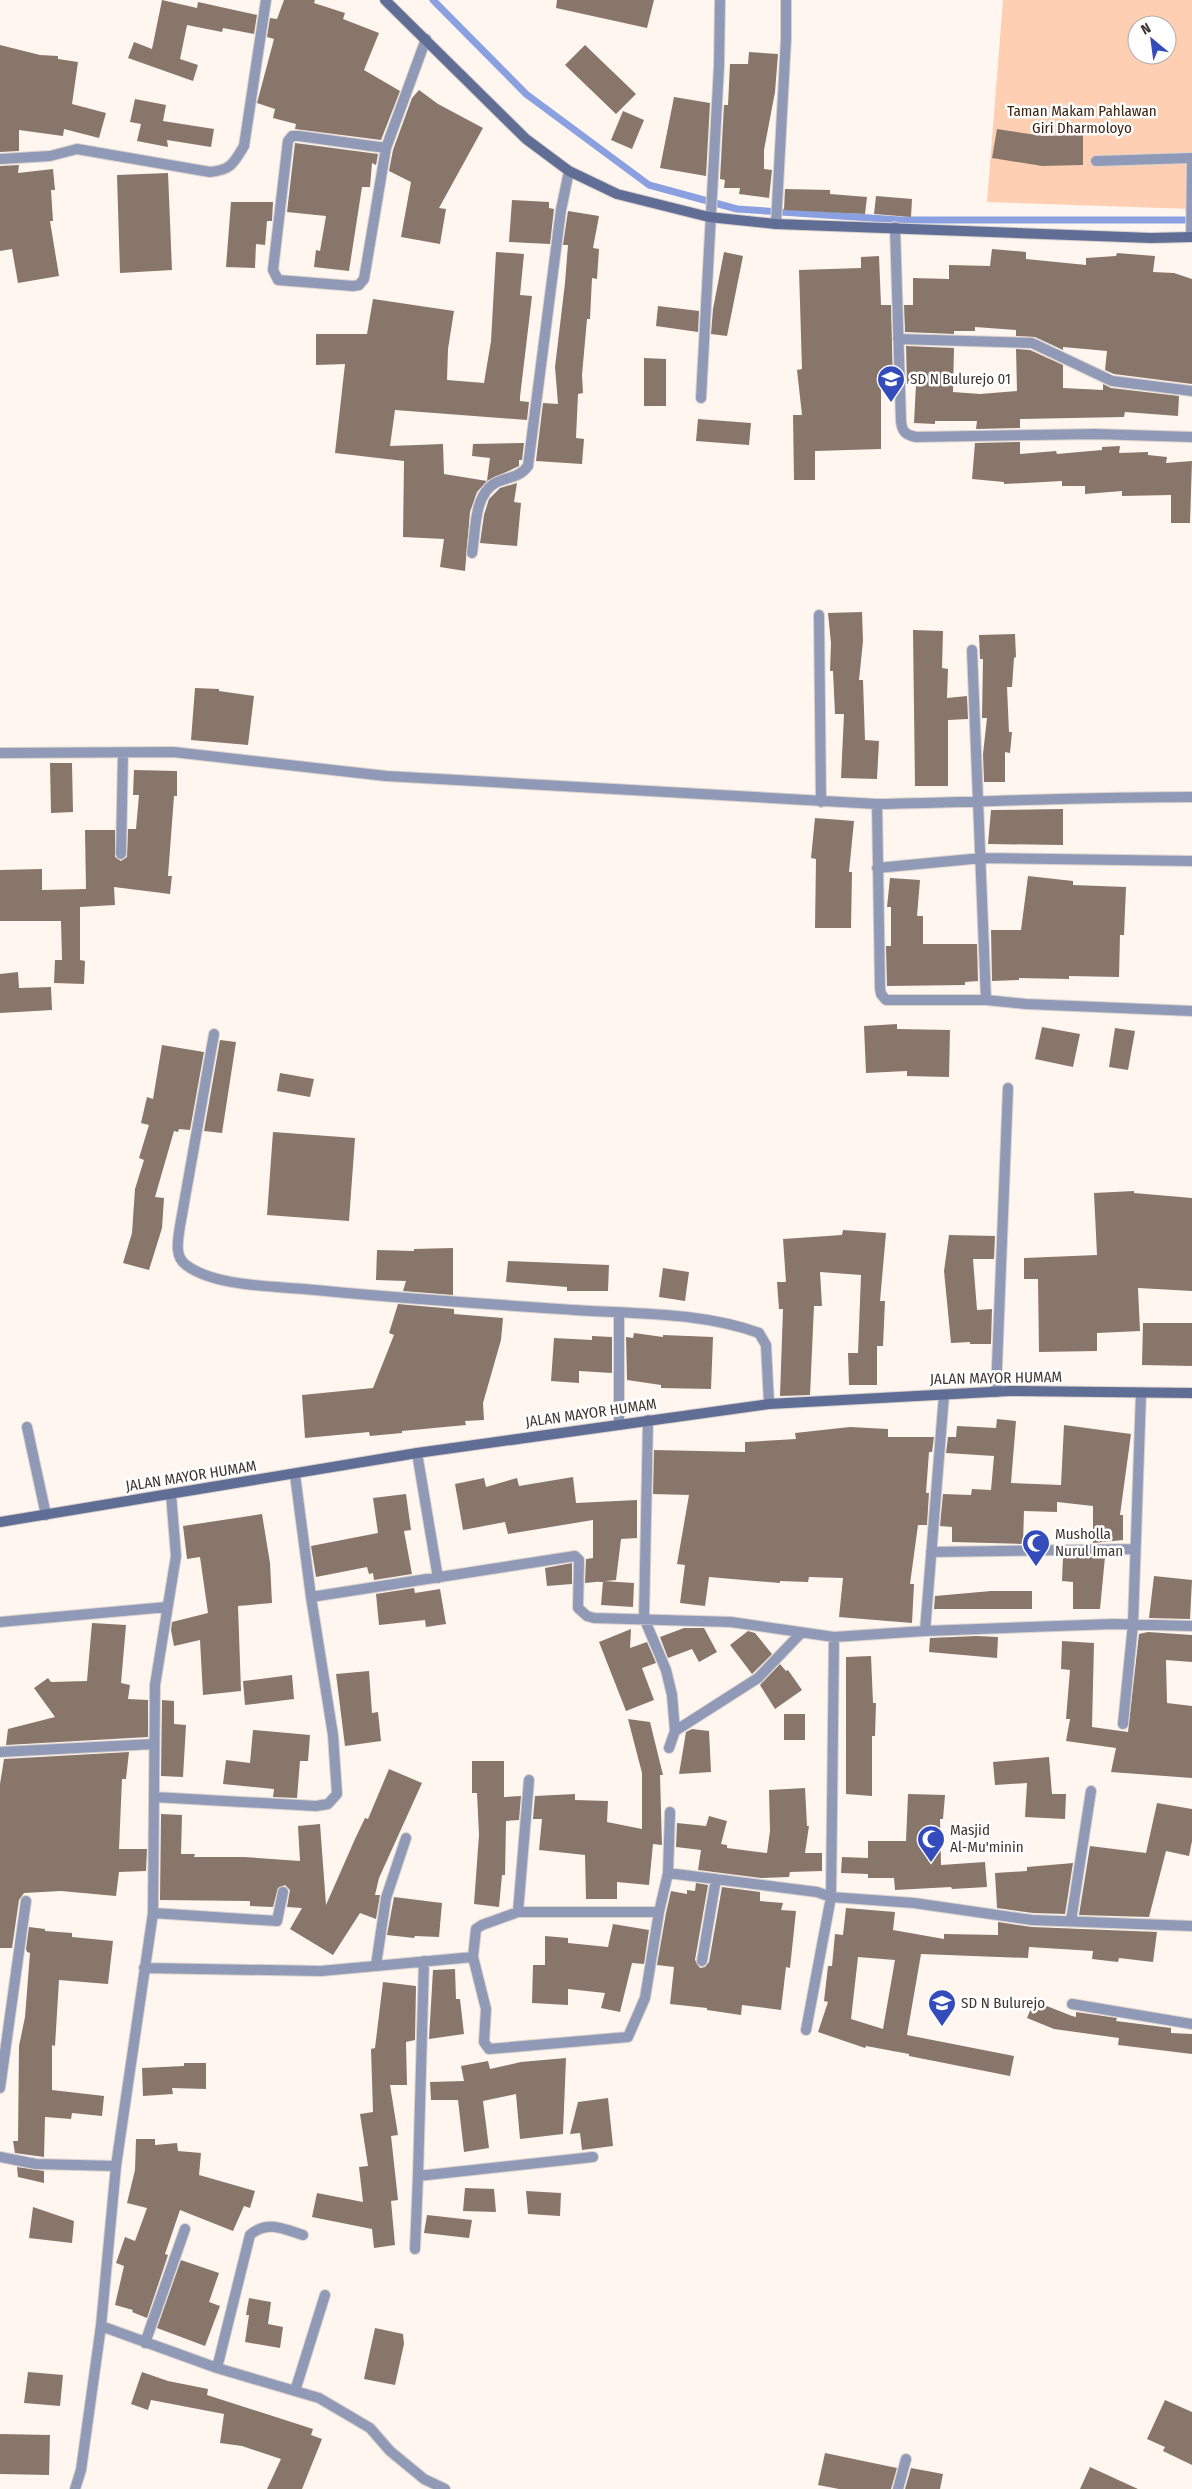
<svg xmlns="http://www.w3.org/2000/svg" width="1192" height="2489" font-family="'Fira Sans Condensed',sans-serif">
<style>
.green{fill:#fecfb2;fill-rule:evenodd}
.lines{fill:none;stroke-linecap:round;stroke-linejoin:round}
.stream{stroke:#8aa0e0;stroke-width:7}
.building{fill:#89766b;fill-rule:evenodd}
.lane-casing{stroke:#dcd3cd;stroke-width:12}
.street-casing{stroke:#dcd3cd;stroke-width:12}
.secondary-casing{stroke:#dcd3cd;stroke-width:12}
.lane{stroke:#909ab7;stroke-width:10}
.street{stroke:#909ab7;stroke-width:10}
.secondary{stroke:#606e96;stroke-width:10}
.labels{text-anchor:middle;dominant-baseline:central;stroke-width:5;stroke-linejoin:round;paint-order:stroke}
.park-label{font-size:15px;fill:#3e2310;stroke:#fff}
.poi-label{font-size:15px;fill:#3d3530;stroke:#fff;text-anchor:start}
.street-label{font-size:15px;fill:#3d3530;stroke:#fff}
</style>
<rect width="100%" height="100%" fill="#fff6f0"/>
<path class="green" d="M1003,0H1192V209L987,202ZM1137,25H1167V55H1137Z"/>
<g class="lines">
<path class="stream" d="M433,0L526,94L649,185L737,209L900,220H1192"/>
</g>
<path class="building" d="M162,0L197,8L198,2L257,15L254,34L223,28L222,32L187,25L180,59L198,65L193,81L128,58L134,42L152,49Z
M284,0H315L314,3L345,13L343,19L379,33L364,70L400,91L381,140L295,129L296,124L273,118L275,109L257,103L274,39L267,37L270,18L277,19Z
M557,0H654L647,28L556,8Z
M0,45L40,55L58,56V59L78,62L72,104L106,113L99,138L64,129L63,136L19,130V151L0,152Z
M585,45L636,94L616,114L565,65Z
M749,52L778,54L775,92L764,150V169L772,170L769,198L739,194L740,188H724L725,180L720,179L724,105H728L730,64H748Z
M419,90L438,104L483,128L439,208L446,209L440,244L401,237L411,182L389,171L393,150L412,98Z
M674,97L710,103L706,176L660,168Z
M135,99L166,105L163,121L214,129L211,147L167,140L168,147L137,141L141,124L130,122Z
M623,111L644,120L632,149L611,140Z
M997,129L1043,136L1083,135V165L1042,166L992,158Z
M295,143L378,154L376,165L372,163L370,187H362L349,271L314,267L316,250L320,251L326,216L287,212Z
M19,165L18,173L53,169L55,190H51L53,221H50L59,276L18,283L12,249L0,251V166Z
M168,173L172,270L120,273L117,175Z
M785,189L830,190V194L867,197L865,214L784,210Z
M876,196L912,199L911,217L874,214Z
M512,200L549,202V208L554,209L550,244L509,242Z
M231,202H273L272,221H267L265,245L256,244L255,268L226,267Z
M568,211L599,216L593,248L599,249L597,279L592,278L590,319H587L582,375L583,393L578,394L576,438L584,439L582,464L536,461L543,403L558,404L555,367L565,283L568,245H563Z
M992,249L1026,252V259L1086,265V258L1116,256L1117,253L1155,256L1153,272L1174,273L1192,279V384L1114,374L1105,370L1107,351L1063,347V350L1035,337L1016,336V330L975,327V331H954V334L905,332L904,305H913V278L949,279V265L990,266Z
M496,252L524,254L520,295L532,296L520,397V401L529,402L527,420L395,410L390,446L443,444L444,474L487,481L477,492L470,512L465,571L440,567L444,539L403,537L404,461L335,453L345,364L316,365V334H367L373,299L454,311L448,349L447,380L484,383L491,341Z
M724,252L743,256L727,336L711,334L713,309Z
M879,256L881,305H891L893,384H881V449L815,451V480H794L793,415H802L797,370L802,369L799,270L861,268V257Z
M658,306L699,311L698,332L656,326Z
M906,346L954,348L953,392L980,394L1017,391L1016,349L1030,350L1063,365V388L1103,390V384L1111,388L1179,396L1178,416L1125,412L1124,417L1020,419V428L976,429L977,421H935V424L914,423L916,384H907Z
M644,358L666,359V406H644Z
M698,419L751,423L749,445L696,441Z
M1020,442V454L1056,451L1057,454L1102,450V447L1120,446L1119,453L1148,452V455L1167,457L1166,463L1192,461L1190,523H1171V495L1122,496V491L1085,494V486H1062V481L1004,484V482L972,479L975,443Z
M524,443L522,460H519V466L487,481L490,458L472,456L473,444Z
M517,483L514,502L521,503L517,546L480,543L484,515L489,499L500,488Z
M862,612L863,641L859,680H863L865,740L879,741L877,779L841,778L844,714H835L833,671H830L831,643L828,613Z
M913,630L943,631L942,668L948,669L947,698L967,696L968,719L948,720V786H915Z
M1015,634L1016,657L1014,658L1012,687H1007L1009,732H1012L1010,753L1005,752V782H984L983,754L987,718H982L983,659H980L979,635Z
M195,688L219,689V691L254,696L248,745L191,740Z
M50,763H72L73,812L51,813Z
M134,770L177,771V796H174L168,876H172L170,894L114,887L115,905L80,907V960L85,961L84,984L54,983L55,960H62L61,921H0V870L42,869V890L86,889L85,830H115V857L121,861L127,857L128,829H136L139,795H133Z
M1063,809V845L988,844L991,810Z
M815,818L854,821L849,872H852L851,928H815L816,859L811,858Z
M1028,876L1073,881V885L1126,887L1124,935H1120L1119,977L1069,976V979L1019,978V980L992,981L991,930H1021Z
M890,878L920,880L917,916H923V944H977L978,981L965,982V985L887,986L886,946H891V907H887Z
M18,972L19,988L51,987L52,1010L0,1013V974Z
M897,1024V1029L950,1030L949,1077L907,1076V1071L866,1073L864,1026Z
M1042,1027L1080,1034L1073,1067L1035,1059Z
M1115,1028L1135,1031L1128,1070L1109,1067Z
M220,1040L236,1042L222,1133L204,1131Z
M162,1045L204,1052L190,1130L179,1129L178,1132L174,1131L155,1197L164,1198L162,1228L149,1270L123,1263L132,1233L135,1189L144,1160L139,1158L149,1125L141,1123L147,1097L153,1099Z
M280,1073L314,1079L310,1097L277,1091Z
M273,1132L355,1138L349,1221L267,1215Z
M1134,1191V1193L1192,1198V1291L1138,1288L1140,1331L1097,1333V1351L1039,1352L1038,1279H1024V1258L1097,1255L1094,1193Z
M843,1230L886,1233L880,1301H885L883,1346H877V1385H849L848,1353H858L861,1275L820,1272L822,1306H814L810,1395L780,1396L783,1309H779L777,1282H786L783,1239L842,1235Z
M949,1235L995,1236L994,1259H973L977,1310L992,1309L991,1344H970V1342L951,1343L944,1271Z
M453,1248V1295L403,1291L406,1281L376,1280L377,1250L414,1251V1249Z
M508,1261L609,1265L608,1291H567V1287L506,1282Z
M663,1268L689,1272L685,1301L659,1297Z
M398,1304L454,1309V1314L503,1318L501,1340L483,1403L484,1420L465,1421L466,1425L402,1431V1433L370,1436L369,1432L305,1438L302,1395L373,1388L394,1335L389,1333Z
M1143,1323H1192V1366L1142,1365Z
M634,1333L663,1337V1335L713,1337L711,1389L661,1388V1385L627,1380L626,1337L633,1338Z
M592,1336L612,1337V1373L579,1371V1383L551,1381L554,1338L592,1340Z
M997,1419L1016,1421L1011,1483L1061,1485L1064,1425L1131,1434L1120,1515H1123V1540L1093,1543V1506L1057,1502V1512L1024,1511L1023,1544L952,1542V1527L940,1526L943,1494L971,1495L972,1489L991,1490L994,1456L946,1453L948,1437H956L957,1426L996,1428Z
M850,1427L888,1429V1437H934L932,1452H929L926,1493H929L927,1525H918L910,1584H914L912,1623L839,1617L843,1578L809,1577L808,1582L780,1581V1583L709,1577L705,1606L680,1603L685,1565L677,1564L689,1495L653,1494L654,1450L745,1452V1442L796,1439L795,1433Z
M573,1477L576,1503L637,1500V1538L621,1539L616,1580L585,1583L586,1559L593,1558V1520L508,1534L505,1522L463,1530L455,1484L484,1478L486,1487L517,1478L519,1486Z
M406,1494L411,1530L404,1531L412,1574L374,1580L373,1573L369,1574L367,1567L316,1577L311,1546L378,1533L373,1498Z
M262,1514L270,1563L272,1603L238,1606L241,1691L203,1695L200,1640L174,1646L171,1630L172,1622L208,1613L200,1557L187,1559L183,1526Z
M1096,1556L1105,1557L1100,1609H1073V1582L1062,1581L1063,1557Z
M572,1563V1584L547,1586L545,1568Z
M1154,1576L1192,1580L1190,1619L1149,1618Z
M603,1581L634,1583L633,1607L601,1605Z
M414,1588L415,1593L440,1589L446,1624L426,1627L425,1620L379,1625L376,1594Z
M991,1591H1032V1609H934L935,1596Z
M92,1623L126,1625L121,1683L130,1685L128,1699L148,1700V1737L6,1745L8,1729L55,1717L34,1688L48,1678L51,1682L87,1681Z
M684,1628H704L717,1652L699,1662L692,1649L668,1658L660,1637Z
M631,1629L630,1648L647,1642L656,1663L642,1668L654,1700L626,1711L599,1642Z
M748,1631L755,1633L772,1654L752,1674L730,1645Z
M1148,1632L1192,1635V1662L1166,1660L1167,1703L1192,1706V1778L1111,1772L1116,1748L1066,1741L1070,1719H1066L1070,1670L1061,1669L1062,1641L1094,1643L1092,1727L1128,1732L1139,1634Z
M977,1636L998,1637L997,1658L929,1652L930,1638Z
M871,1656L873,1703H876L875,1736H872V1796L846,1794V1657Z
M780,1664L786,1671L788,1670L802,1690L775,1709L760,1685Z
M369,1671L372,1713L378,1712L381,1741L345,1746L336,1674Z
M292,1675L294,1699L245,1705L243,1681Z
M162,1700L174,1701V1724L186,1725L183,1777L161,1776Z
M784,1714H805V1740H784Z
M628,1719L650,1722L663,1775H660L662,1845L653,1844L649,1885L617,1882V1899H586L585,1855L539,1850L542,1819H533L535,1796L575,1794V1800L608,1801L607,1822L642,1829V1773Z
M692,1729L709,1731L711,1772L679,1774L686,1732Z
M253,1730L310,1735L308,1761H300L297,1798L273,1797L274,1789L223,1784L226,1760L250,1763Z
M129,1752L126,1779H122L119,1849H147L146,1871L119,1872L116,1896L61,1891L24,1893L19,1900L12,1948H0V1784L4,1759Z
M1049,1757L1052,1794H1066L1065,1819L1025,1817L1027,1783L995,1785L993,1762Z
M472,1761H504V1797L521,1796L519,1820L506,1821L505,1875H502L499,1907L474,1904L479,1835L477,1793H472Z
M389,1769L422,1783L379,1878L375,1895H380L376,1919L360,1913L333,1955L290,1929L302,1908L287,1907L290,1890L285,1885L278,1888L273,1907L250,1906V1901L160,1900L161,1814L182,1815L181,1854H195L194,1857H244L300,1861L298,1826L320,1824L326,1905L355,1839L365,1818L368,1819Z
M805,1788L807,1826H809L805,1853H822V1871L790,1872L789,1877L761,1878L698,1870L701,1850L676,1847L677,1823L706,1826L709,1816L727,1821L721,1844L727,1845V1848L767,1853L770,1831L769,1790Z
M908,1794L945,1795L943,1819H940L941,1865L985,1862L987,1887L952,1889L951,1887L895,1890L894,1878H868V1874L841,1873L842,1857L868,1858V1841H906Z
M1157,1803L1192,1809V1841L1189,1856L1166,1851L1149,1917L1079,1915L1090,1846L1146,1853Z
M1073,1863L1065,1914L1033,1913L997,1908L995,1873L1027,1871V1867Z
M696,1883L708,1885L695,1960L700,1968L705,1967L709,1962L722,1887L760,1892V1901L783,1903L781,1910L796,1911L790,1968L786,1967L781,2010L742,2005L741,2015L707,2010V2008L670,2004L674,1967L657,1965L666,1913L671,1891L687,1894V1890L695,1891Z
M394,1897L442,1903L439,1937L415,1936L414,1938L387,1935Z
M846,1908L895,1912L893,1930L944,1939V1934L998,1935V1922L1032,1927L1157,1932L1153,1962L1119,1958L1118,1962L1092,1959L1093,1951L1029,1947L1028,1958L921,1954L907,2035L1014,2056L1010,2076L909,2056V2054L866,2046L865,2048L818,2032L828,2002L824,2001L828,1966H832L835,1934L843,1935ZM858,1957L895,1960L883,2029L851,2019Z
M613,1924L649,1930L644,1964L632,1963L620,2012L601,2008L605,1993L568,1989V2005L532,2003L533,1965H545V1936L568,1938V1943L608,1947Z
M29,1927L45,1929V1931L72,1933V1937L113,1941L108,1984L59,1980L55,2046L52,2045V2090L104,2096L102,2116L72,2113L71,2119L45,2117L44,2157L15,2153L13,2141H18L19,2046L25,2017L30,1953L27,1952L26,1949Z
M455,1969L456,1999H460L464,2034L429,2039L433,1970Z
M383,1982L416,1986L415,2040L406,2042L407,2085H390L398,2135L391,2136L398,2200L391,2201L395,2245L374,2248L372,2229L312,2217L317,2193L363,2202L359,2167L368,2166L360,2114L373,2112L371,2049L375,2048Z
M1034,2001L1072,2016L1076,2017V2012L1117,2018L1116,2021L1171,2028V2033L1192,2034V2054L1118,2045L1119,2038L1054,2029L1027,2018Z
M566,2058L563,2134L520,2139L516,2094L483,2101L489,2148L464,2152L458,2100H431L430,2082L464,2081L461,2066L488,2061L490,2069L521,2062Z
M184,2063H206V2089L172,2088L173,2094L143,2096L142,2068L184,2066Z
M608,2098L613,2146L582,2150L580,2133L570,2134L578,2102Z
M136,2139H155V2145L177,2143L178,2151L201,2153L199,2175L255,2191L250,2208L244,2206L233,2231L180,2210L165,2254L168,2255L147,2318L132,2312L133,2310L115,2305L124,2266L116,2263L125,2237L135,2241L147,2208L127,2203L135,2170Z
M17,2167L44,2171V2183L18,2177Z
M465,2188L494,2189L496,2212L463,2211Z
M526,2191L561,2193L560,2216L528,2214Z
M33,2207L74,2221L72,2243L29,2238Z
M427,2215L472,2220L469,2238L424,2233Z
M181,2260L219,2273L209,2302L220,2306L205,2346L157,2328Z
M249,2298L271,2302L268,2324L283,2327L280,2348L245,2342L249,2315H246Z
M375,2328L403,2334L404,2344L395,2385L364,2379Z
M28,2372L63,2375L60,2406L24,2403Z
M142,2372L168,2381L208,2389L207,2395L313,2429L311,2435L322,2439L302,2489H267L281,2459L242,2446L220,2443L224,2414L151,2400L148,2410L131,2404Z
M1165,2400L1192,2412V2465L1163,2451L1165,2447L1147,2439Z
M0,2434L50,2435L49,2475L0,2474Z
M825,2453L897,2468L891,2489H839L818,2485Z
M1090,2467L1138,2489H1080Z
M911,2468L943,2474L940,2489H905Z"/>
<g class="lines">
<g class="lane-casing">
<path id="lane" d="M1096,161L1192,158L1191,237
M27,1427L46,1515"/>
</g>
<g class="street-casing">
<path id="street" d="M386,148L364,279L359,285L353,286L278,280L273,270L288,141L292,136H299L386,148L426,39
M0,159L50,156L77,149L210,172C231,170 234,163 244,146L266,0
M776,224L786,39V0
M895,227L901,421C902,432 906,435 916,437L1095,434L1192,437
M898,339L1032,343L1112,381L1192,391
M701,398L719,66L720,0
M472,553C476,531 473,494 497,482C509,477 520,477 528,466L561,210L569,171
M819,615L821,802
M972,650L986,1000
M0,753L173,752L386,776L877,804L880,988L881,994L886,1000H986L1026,1004L1192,1011
M877,804C982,802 1087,797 1192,797
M121,854L123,753
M877,868L982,858L1192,861
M214,1034L180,1226C178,1240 174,1256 186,1265C214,1286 270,1286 304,1289C394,1298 485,1304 575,1310C636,1314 701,1312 759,1333L766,1345L769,1404
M996,1392L1008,1088
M648,1420L644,1618L666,1670L672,1695L675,1731L669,1748
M619,1423V1313
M417,1453L438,1578
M171,1494L176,1556L155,1685L153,1913L116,2166L101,2326L217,2368L319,2398L370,2428L390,2451L424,2479L445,2489
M931,1552L1135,1549
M311,1597L575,1556L579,1560L578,1608L587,1616L594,1618L731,1622L834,1637L925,1631L1113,1624L1192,1626
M0,1622L167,1607
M925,1631L944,1395
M1123,1724L1133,1624L1141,1393
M675,1731L758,1678L801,1633
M0,1752L154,1744
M154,1797L316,1806L328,1804L337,1794L333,1735L311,1597L295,1475
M668,1873L670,1812
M518,1912L529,1780
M153,1913L277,1921L283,1892
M1071,1921L1091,1791
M473,1957L486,2009L484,2042L489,2049L628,2037L645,1998L659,1912
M424,1961L418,2176L593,2157
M702,1961L716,1879
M376,1965L386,1898L406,1838
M144,1968L321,1971L473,1957L476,1929L482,1925L518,1912H659L668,1873L817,1892L831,1897L914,1903L1032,1920L1192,1926
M1072,2004L1192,2024
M806,2030L831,1897L834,1637
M0,2088L26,1901
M0,2157L36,2164L116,2166
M415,2249L418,2176
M145,2343L185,2229
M217,2368L250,2235C267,2220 284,2229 303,2235
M295,2391L325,2295
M75,2489L81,2470L101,2326
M898,2489L906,2459"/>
</g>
<g class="secondary-casing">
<path id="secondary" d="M385,0L526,139L569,171L617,194L709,217L776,224L1151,238L1192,237
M0,1522L417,1453L769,1404L1009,1391L1192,1393"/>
</g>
<use href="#lane" class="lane"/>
<use href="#street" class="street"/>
<use href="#secondary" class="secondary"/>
</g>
<defs>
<g id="school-pin" transform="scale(1.4375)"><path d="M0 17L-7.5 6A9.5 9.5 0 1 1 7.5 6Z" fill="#344bbc" stroke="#fff"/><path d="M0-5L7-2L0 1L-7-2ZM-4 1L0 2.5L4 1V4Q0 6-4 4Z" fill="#fff"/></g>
<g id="mosque-pin" transform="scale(1.4375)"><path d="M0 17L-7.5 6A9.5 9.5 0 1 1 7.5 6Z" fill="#344bbc" stroke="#fff"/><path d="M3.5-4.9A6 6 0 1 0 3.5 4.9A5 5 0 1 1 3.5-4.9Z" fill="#fff"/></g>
</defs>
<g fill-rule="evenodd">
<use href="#school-pin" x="891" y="379"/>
<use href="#mosque-pin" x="1036" y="1543"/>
<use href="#mosque-pin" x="931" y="1839"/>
<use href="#school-pin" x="942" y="2003"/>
</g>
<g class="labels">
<g class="park-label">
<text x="1082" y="111">Taman Makam Pahlawan<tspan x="1082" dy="17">Giri Dharmoloyo</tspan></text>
</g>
<g class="poi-label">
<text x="910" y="379">SD N Bulurejo 01</text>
<text x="1055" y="1534">Musholla<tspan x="1055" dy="17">Nurul Iman</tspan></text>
<text x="950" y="1830">Masjid<tspan x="950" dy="17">Al-Mu'minin</tspan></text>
<text x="961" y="2003">SD N Bulurejo</text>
</g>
<g class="street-label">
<text transform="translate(996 1378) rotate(-1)">JALAN MAYOR HUMAM</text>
<text transform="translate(591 1413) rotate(-8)">JALAN MAYOR HUMAM</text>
<text transform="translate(191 1476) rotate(-9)">JALAN MAYOR HUMAM</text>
</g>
</g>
<g transform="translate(1152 40) rotate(331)"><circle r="24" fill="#ffffff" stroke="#b1aeac"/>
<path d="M0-4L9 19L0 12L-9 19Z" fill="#344bbc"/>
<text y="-8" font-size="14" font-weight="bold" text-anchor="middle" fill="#3d3530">N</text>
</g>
</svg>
